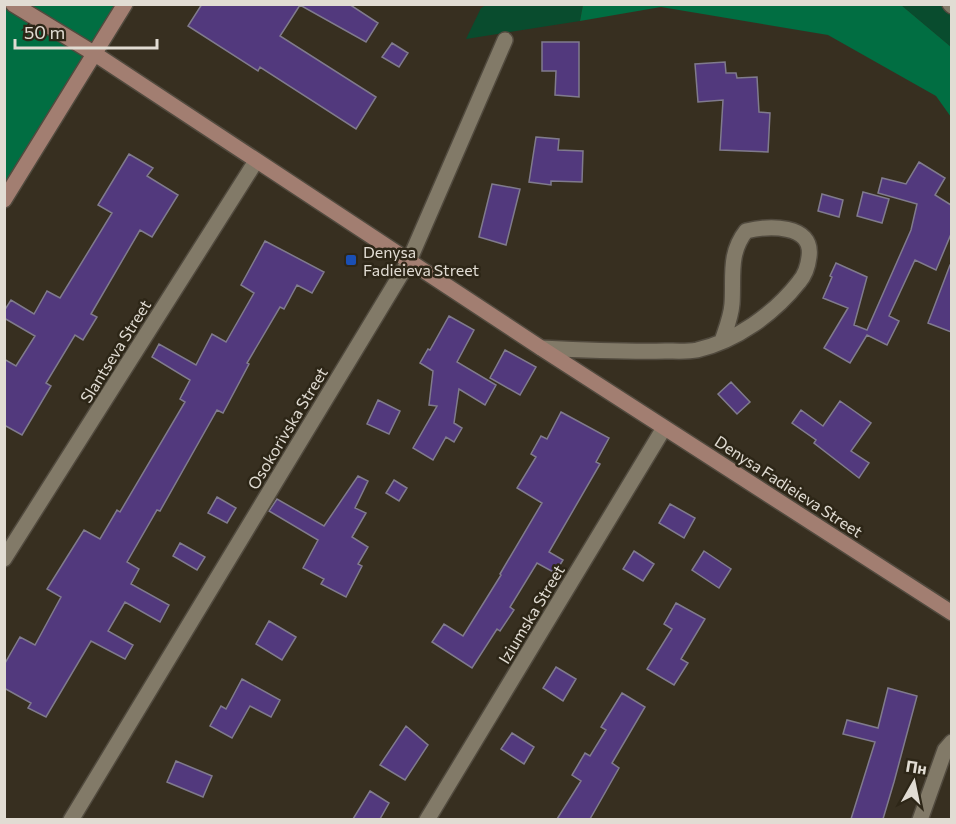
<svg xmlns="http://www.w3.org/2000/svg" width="956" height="824" font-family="Commissioner,sans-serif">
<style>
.green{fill:#094c2e}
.forest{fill:#016e42}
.building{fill:#52397d;stroke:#807b8d;stroke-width:1.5}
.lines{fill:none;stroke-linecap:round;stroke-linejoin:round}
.street-casing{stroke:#514a3e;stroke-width:18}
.secondary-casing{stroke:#514a3e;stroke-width:18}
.street{stroke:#827a68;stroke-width:15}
.secondary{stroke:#a27e71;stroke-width:15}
.transit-dot{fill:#1a4fb4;stroke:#2d2617;stroke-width:2}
.labels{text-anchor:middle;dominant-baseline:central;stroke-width:5;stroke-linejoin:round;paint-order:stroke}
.poi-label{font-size:16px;fill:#e1dcd3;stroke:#2d2617;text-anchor:start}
.street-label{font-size:16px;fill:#e1dcd3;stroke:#2d2617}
</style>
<rect width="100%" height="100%" fill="#372f20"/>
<path class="green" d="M486,5H583L580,21L466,39L481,8Z
M901,5H950L951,47Z"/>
<path class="forest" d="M5,5H125L5,188Z
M583,5H901L951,47V117L936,96L828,35L661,7L580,21Z"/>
<path class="building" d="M202,4H349L378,23L366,42L300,5L280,36L376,97L356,129L260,67L258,71L188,26Z
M542,42H579V97L555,95L556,71H542Z
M392,43L408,53L399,67L382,57Z
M725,62L726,73H736L737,78L757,77L759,112L770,113L768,152L720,150L723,100L698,102L695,64Z
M536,137L559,139L558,150L583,151L582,182L551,181V185L529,182Z
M129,154L153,168L147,176L178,195L152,237L140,230L91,314L97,317L83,340L75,335L46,383L51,386L22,435L4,425V359L16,366L35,336L4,318V311L11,300L34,314L47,291L60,298L112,213L98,205Z
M919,162L945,178L935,195L951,205V234L936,270L915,260L889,316L899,321L887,345L867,335L850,363L824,348L848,308L823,298L832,277L830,276L836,263L867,277L854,325L867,330L911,230L917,204L878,193L882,178L906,184Z
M492,184L520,189L506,245L479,237Z
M863,192L889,199L882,223L857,216Z
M822,194L843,200L839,217L818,211Z
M265,241L324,272L312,293L297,285L284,309L280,307L247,363L249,364L223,413L217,410L160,511L157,510L127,562L139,569L131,584L169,605L160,622L125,602L108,631L133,645L125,659L91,641L46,717L28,708L31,703L4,688V665L20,637L35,645L61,597L47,589L67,557L84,530L100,539L117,510L120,512L185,402L180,399L190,380L152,357L159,344L196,365L212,334L226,342L254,293L241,285Z
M950,265H951V332L928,323Z
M449,316L474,330L457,362L496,385L485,405L459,389L454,423L462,428L454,442L446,437L433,460L413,448L437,406L429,405L433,371L420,363L428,349L430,350Z
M505,350L536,367L520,395L490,378Z
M731,382L750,402L737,414L718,394Z
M378,400L400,411L389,434L367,424Z
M840,401L871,423L851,451L869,463L859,478L814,443L816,440L792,423L801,410L823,426Z
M561,412L609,438L596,462L600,464L549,552L563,560L555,573L537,563L510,607L514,610L500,631L497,629L472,668L432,642L444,624L463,636L501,575L500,574L542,503L517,488L536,457L531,454L541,436L547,439Z
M358,476L368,481L355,508L366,513L352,537L368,547L358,564L362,566L346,597L321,584L324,579L303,568L318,540L269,511L277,499L324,526Z
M394,480L407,488L399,501L386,493Z
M217,497L236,508L227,523L208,513Z
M670,504L695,518L684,538L659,523Z
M180,543L205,557L197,570L173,556Z
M634,551L654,564L643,581L623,569Z
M704,551L731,569L719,588L692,570Z
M676,603L705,619L681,659L688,663L674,685L647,669L672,629L664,624Z
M269,621L296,637L282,660L256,644Z
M556,667L576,679L563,701L543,688Z
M242,679L280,700L271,717L250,706L232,738L210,726L221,706L226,709Z
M888,688L917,696L894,782L883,819H851L875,742L843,734L847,720L878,728Z
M622,693L645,707L612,763L619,768L590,819H557L581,781L572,775L585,753L590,756L606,730L601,727Z
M406,726L428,745L405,780L380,765Z
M512,733L534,747L524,764L501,749Z
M176,761L212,776L203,797L167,782Z
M370,791L389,803L380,819H353Z"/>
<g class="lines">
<g class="street-casing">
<path id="street" d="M950,4L952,6
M541,348C582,350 624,352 665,351C675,351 687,352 697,350C736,341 774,314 799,282C805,275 808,266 809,257C814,223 767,226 746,231C728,254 734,277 732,304C731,317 726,329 722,341
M4,559L256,161
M71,820L409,261L505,40
M427,820L664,428
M920,820L945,750L952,742"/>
</g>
<g class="secondary-casing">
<path id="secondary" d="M13,4L95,54L541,348L952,613
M4,200L125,4"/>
</g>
<use href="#street" class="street"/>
<use href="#secondary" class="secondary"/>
</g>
<rect class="transit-dot" x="345" y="254" width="12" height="12" rx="3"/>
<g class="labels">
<g class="poi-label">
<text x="363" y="251">Denysa<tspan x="363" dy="18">Fadieieva Street</tspan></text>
</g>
<g class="street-label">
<text transform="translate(115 351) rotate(-58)">Slantseva Street</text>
<text transform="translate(287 428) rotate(-59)">Osokorivska Street</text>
<text transform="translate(789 486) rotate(33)">Denysa Fadieieva Street</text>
<text transform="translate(531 614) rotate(-59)">Iziumska Street</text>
</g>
</g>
<rect width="956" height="824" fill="none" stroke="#e1dcd3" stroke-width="12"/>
<g transform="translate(914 782) rotate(9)" stroke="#2d2617" stroke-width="4.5" paint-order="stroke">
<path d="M0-4.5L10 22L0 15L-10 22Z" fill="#e1dcd3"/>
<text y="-9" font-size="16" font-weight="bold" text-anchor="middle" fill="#e1dcd3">Пн</text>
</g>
<path d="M15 39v9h142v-9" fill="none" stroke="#e1dcd3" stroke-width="3"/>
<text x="24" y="39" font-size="18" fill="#e1dcd3" stroke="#2d2617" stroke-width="4.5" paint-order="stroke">50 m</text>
</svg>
